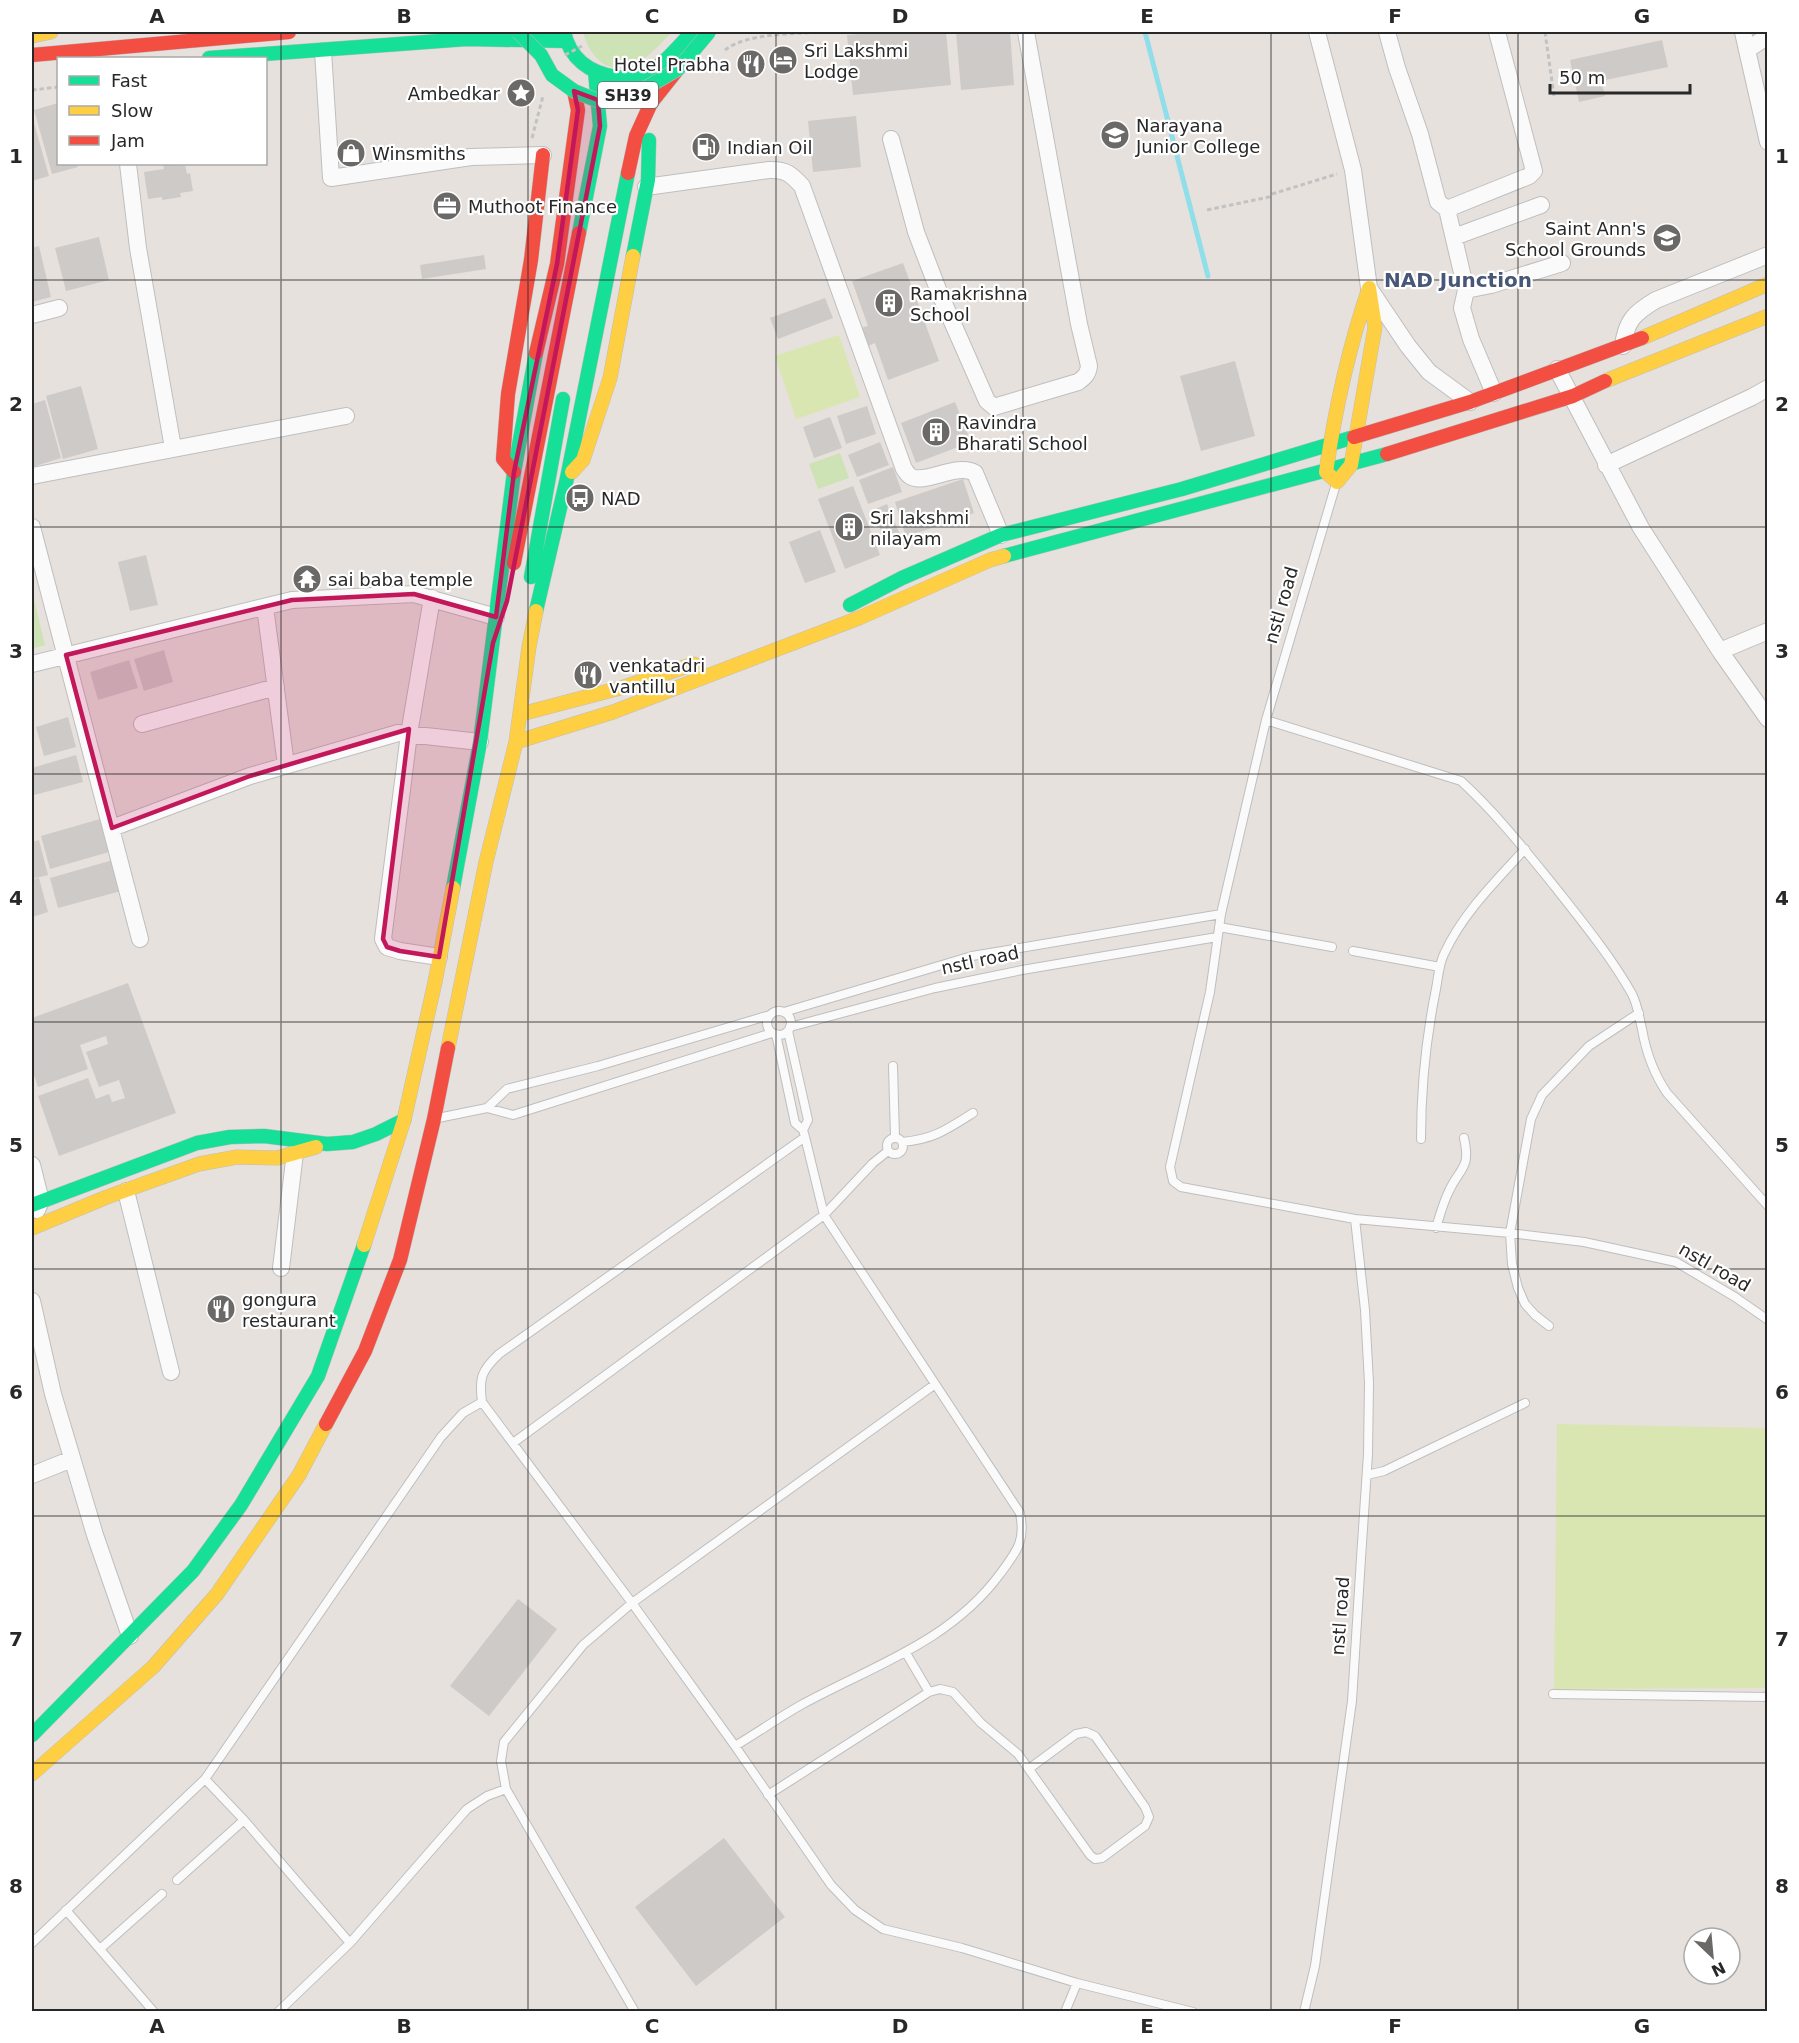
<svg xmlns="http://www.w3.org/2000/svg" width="1799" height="2043" font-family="'DejaVu Sans',sans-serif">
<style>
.green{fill:#cde2b5}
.pitch{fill:#d9e6b2}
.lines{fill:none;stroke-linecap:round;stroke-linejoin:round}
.stream{stroke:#8fdee9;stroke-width:5}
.building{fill:#cecac7}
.lane-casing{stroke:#bfbebf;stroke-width:10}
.street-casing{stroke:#bfbebf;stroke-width:18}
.fast-casing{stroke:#bfbebf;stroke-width:15}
.slow-casing{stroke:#bfbebf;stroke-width:15}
.jam-casing{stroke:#bfbebf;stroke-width:15}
.path{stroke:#c3c2c2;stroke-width:3;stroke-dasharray:4.5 3;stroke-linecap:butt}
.lane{stroke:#fbfafa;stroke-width:8}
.street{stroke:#fbfafa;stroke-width:16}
.fast{stroke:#16e098;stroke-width:14}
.slow{stroke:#ffcf43;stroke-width:14}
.jam{stroke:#f24e42;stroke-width:14}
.fast-bridge-casing{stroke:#bfbdbc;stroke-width:15;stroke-linecap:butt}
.path-bridge{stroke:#c3c2c2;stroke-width:3;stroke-dasharray:4.5 3;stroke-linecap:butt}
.fast-bridge{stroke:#16e098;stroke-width:14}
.marked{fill:#c2185b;fill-opacity:0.2;stroke:#c2185b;stroke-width:4.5;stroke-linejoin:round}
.grid{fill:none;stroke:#282828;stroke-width:1.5;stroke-opacity:0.55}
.labels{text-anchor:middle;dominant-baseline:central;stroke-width:4.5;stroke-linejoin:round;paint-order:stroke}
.shield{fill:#fff;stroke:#686868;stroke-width:1.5}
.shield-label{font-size:16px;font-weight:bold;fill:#282828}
.poi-label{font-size:18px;fill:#282828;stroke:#fff;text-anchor:start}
.street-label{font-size:18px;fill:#282828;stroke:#fff}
.neighbourhood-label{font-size:20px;font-weight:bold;fill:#485778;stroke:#fff}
.neatline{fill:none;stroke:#282828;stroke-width:2}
.grid-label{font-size:20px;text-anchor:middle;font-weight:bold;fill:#282828}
</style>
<rect width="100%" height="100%" fill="#e6e1dd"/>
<path class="green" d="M583,32H672C664,40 655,50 645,58C616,80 591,63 583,32Z
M840,453L849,478L818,489L809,464Z
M32,591L45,645L32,649Z"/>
<path class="pitch" d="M839,335L860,397L796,419L775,356Z
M1557,1424L1767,1428V1688L1554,1689Z"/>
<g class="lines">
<path class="stream" d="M1145,32L1208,276"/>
</g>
<path class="building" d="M884,32H946L951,85L853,95L847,35Z
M956,32H1010L1014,85L961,90Z
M1662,40L1668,67L1601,81L1605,96L1579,102L1570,60Z
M58,103V164H77L78,167L52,174L34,110Z
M32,116L49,176L32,181Z
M856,116L861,167L813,172L808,121Z
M163,164H176L177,166L185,165L187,174L190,173L193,191L180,193L181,197L162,200V197L148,199L144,172L164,169Z
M99,237L109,280L66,291L55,248Z
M39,246L51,297L32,302V248Z
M484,255L486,269L422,279L420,265Z
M903,263L939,361L888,380L875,343L868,346L861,328L868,326L852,281Z
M825,298L833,318L778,339L770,318Z
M1235,361L1255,436L1201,451L1180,376Z
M81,386L98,449L63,459L46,396Z
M45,400L61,458L32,467V404Z
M955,402L971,442L916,463L901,423Z
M867,406L876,434L846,444L837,416Z
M830,417L842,448L814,458L803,427Z
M880,442L889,465L857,477L848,455Z
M893,467L902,492L868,504L859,480Z
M963,479L974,513L906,537L895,502Z
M853,486L880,555L845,569L818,499Z
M887,504L901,537L886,543L873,510Z
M820,530L836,572L805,583L789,542Z
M146,555L158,605L130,611L118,562Z
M164,650L173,682L144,691L134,659Z
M129,660L138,688L98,700L90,672Z
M68,717L76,747L44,756L36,727Z
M76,755L83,782L34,795L32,786V768Z
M100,819L109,852L50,869L41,836Z
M39,840L48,875L32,879V842Z
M113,860L121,891L58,908L50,878Z
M39,878L48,912L32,917V880Z
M128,983L176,1113L59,1156L38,1096L88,1078L96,1099L109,1094L112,1102L125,1098L119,1080L99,1087L86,1052L108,1044L106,1036L80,1045L88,1069L38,1087L32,1069V1018Z
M518,1599L557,1629L489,1716L450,1686Z
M724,1838L785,1917L696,1986L635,1907Z"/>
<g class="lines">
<g class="lane-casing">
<path id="lane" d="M1336,484L1266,720L1221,914L1210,992L1170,1167L1173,1181L1181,1187L1355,1219
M1266,720L1461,781C1496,813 1525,850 1555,887C1581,920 1612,958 1632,994C1638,1006 1639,1017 1642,1029C1646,1052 1654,1074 1667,1093L1768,1206
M1219,927L1332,947
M1353,951L1440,967
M767 1023a12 12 0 1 1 24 0a12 12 0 1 1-24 0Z
M784,1012L972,956L1221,914
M790,1027L935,988L1022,970L1217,937
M776,1034L795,1123L803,1130
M893,1066L895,1137
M487,1108L513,1115L772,1033
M438,1118L487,1108L507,1089L598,1066L770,1015
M805,1137L499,1354C481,1371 479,1378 482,1402L632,1603L735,1746L831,1885L855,1910L883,1929L962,1948L1077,1983L1193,2012
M887 1146a8 8 0 1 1 16 0a8 8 0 1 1-16 0Z
M1421,1139C1421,1089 1426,1038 1436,989C1438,978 1439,964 1444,954C1463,913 1495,882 1525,849
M902,1142C934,1139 946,1130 973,1113
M1436,1228C1440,1215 1443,1203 1449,1191C1460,1167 1471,1169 1464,1138
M1549,1326L1535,1315L1525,1304L1518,1288L1512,1264L1510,1233L1531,1119L1542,1095L1589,1046L1639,1013
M513,1443L824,1215L873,1163L888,1151
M1367,1475L1384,1471L1525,1403
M906,1653L929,1692
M1553,1694L1768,1697
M735,1746C757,1733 778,1718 801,1705C872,1666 950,1642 1000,1574C1016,1552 1026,1542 1020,1513L824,1215L805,1137L803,1130L808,1120L788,1031
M205,1779L244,1820L350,1943
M768,1795L929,1692L940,1689L953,1692L981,1723L1018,1754L1090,1855L1095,1859L1102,1858L1145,1826L1149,1817L1145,1807L1095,1736L1086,1732L1076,1734L1030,1768
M177,1880L244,1820
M66,1910L154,2012
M32,1943L205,1779L441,1437L463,1413L482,1402
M100,1949L162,1894
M278,2012L350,1943L467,1809L487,1796L506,1789
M635,2012L506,1789L501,1761L504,1742L583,1645L632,1603L934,1385
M1065,2012L1077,1983
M1304,2012L1315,1966L1352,1701L1361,1558L1368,1454L1369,1383L1365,1310L1355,1219L1510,1233L1584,1242L1676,1262L1735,1297L1768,1320"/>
</g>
<g class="street-casing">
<path id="street" d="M1317,32L1353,170L1369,288L1408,346L1429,372L1470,402
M1387,32L1397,68L1420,134L1438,202L1447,209L1466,290L1462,308L1471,339L1494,393
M1743,32L1747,50
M1768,36L1747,50L1768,142
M323,51L331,178L471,157L543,155
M891,139L916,232L939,292L987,401L994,407L1078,382C1085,377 1088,374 1089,366L1079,324L1026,32
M128,164L138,248L173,448
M646,187L769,170C785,169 791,174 802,186L904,469C906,471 907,474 910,476C924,486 956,462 975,473L1001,535
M1447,209L1529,176L1534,171L1497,32
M1454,237L1541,205
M1466,290L1491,285L1562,263
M32,315L59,308
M1623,346C1626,321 1634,313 1656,300L1768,255
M1557,369L1641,528L1720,651L1768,719
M1606,465L1752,397L1768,388
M32,476L346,416
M32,527L140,939
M432,598L409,734L383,939L387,947L400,951L439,957
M265,607L286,765
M1720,651L1768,631
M32,664L292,600L414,594L496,617
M142,724L276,687
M112,828L250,776L398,733L480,742
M32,1165L41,1201L37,1210
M126,1191L171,1372
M281,1268L295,1153
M32,1301L53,1394L95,1535L130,1636
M32,1475L72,1459"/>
</g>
<g class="fast-casing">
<path id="fast" d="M564,32C570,59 590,73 616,77C626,78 634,79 644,75C663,66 678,47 692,32
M209,58L467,39L565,41
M579,233L600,126L595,71
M633,256L648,180L649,140
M1004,556L1387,454
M531,577L563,399
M850,605L902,578L1001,535L1182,489L1354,437
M536,611L567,478L628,173
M453,888L480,742L514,472L536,353
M32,1205L197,1143L230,1137L264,1136L327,1144L353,1142L376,1134L404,1120
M32,1735L193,1571L241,1505L318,1376L364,1245"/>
</g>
<g class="slow-casing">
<path id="slow" d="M32,36L51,32
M1369,288L1375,327L1351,465L1337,482L1326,472C1335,410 1349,347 1369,288Z
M1642,338L1768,284
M1605,381L1768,316
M572,472L583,460L610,378L633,256
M521,714L624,687L694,664
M516,742L613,712L859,618L990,560L1004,556
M448,1048L486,862L516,742L529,647L536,611
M32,1228L107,1197L199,1164L237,1157L277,1158L316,1147
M364,1245L404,1120L435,982L453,888
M32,1774L153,1667L217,1594L299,1475L326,1424"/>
</g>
<g class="jam-casing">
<path id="jam" d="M32,55L289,32
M628,173L636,136L651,103L678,69
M536,353L557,264L578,110L574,91
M1354,437L1470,402L1642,338
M1387,454L1573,396L1605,381
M514,472L503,459L508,394L531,260L543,155
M514,563L579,233
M326,1424L365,1351L400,1260L434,1119L448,1048"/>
</g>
<path class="path" d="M1545,32L1554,96
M725,50C747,33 793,34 821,32
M32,90L58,87
M532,138L543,96
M1207,210L1269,197L1272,194L1337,174"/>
<use href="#lane" class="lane"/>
<use href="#street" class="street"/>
<use href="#fast" class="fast"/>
<use href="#slow" class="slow"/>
<use href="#jam" class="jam"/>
<g class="fast-bridge-casing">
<path id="fast-bridge" d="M518,32L541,55L552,75L574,91L596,100L608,101L637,93L678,69L709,32"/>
</g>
<path class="path-bridge" d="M565,55L582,46"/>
<use href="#fast-bridge" class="fast-bridge"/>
</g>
<path class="marked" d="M574,91L598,100L600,126L507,601L493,643L439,957L400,951L387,947L383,939L409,729L250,776L112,828L66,655L292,600L414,594L496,617L514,472L557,264L578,110Z"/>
<path class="grid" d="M281,32V2012M528,32V2012M776,32V2012M1023,32V2012M1271,32V2012M1518,32V2012M32,280H1768M32,527H1768M32,774H1768M32,1022H1768M32,1269H1768M32,1516H1768M32,1763H1768"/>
<defs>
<g id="hotel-disc" transform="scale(1.5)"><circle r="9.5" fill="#6a6967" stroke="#fff"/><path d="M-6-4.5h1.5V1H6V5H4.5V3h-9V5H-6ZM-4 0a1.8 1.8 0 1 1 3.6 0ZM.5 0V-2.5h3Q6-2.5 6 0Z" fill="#fff"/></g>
<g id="restaurant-disc" transform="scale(1.5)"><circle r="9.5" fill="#6a6967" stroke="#fff"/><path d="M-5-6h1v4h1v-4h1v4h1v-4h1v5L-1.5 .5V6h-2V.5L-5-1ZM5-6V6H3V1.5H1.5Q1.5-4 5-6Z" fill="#fff"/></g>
<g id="sight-disc" transform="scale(1.5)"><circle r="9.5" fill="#6a6967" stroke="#fff"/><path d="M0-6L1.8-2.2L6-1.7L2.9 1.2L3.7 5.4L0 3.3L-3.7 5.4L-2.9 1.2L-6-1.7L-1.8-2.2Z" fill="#fff"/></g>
<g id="school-disc" transform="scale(1.5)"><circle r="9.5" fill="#6a6967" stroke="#fff"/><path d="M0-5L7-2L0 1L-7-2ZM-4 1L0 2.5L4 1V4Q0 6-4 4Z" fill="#fff"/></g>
<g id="fuel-disc" transform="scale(1.5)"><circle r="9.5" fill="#6a6967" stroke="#fff"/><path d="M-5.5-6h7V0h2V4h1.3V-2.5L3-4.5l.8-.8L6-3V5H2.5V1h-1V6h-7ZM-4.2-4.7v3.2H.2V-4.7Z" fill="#fff"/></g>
<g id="shop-disc" transform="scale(1.5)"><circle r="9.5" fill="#6a6967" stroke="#fff"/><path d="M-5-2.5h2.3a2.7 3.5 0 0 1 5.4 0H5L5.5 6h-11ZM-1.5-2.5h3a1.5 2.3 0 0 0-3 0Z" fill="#fff"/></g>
<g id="office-disc" transform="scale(1.5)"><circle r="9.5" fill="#6a6967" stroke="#fff"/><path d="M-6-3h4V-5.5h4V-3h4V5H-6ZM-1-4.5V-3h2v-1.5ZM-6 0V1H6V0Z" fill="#fff"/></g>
<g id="building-disc" transform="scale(1.5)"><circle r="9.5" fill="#6a6967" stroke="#fff"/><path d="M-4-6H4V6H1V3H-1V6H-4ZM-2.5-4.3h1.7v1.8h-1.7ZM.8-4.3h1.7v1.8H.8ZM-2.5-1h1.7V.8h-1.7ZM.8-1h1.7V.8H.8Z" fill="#fff"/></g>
<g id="bus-disc" transform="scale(1.5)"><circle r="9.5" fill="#6a6967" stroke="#fff"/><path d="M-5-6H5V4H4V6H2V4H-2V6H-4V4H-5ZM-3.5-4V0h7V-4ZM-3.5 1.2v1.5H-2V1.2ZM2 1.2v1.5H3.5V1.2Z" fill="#fff"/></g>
<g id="temple-disc" transform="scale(1.5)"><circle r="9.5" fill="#6a6967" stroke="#fff"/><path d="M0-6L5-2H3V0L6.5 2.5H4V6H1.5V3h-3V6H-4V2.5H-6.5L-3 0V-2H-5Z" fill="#fff"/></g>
</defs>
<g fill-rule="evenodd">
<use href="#hotel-disc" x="783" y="60"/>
<use href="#restaurant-disc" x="751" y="64"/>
<use href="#sight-disc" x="521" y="93"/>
<use href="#school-disc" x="1115" y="135"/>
<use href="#fuel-disc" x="706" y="147"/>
<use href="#shop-disc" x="351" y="153"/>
<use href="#office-disc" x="447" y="206"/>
<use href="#school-disc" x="1667" y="238"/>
<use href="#building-disc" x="889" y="303"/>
<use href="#building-disc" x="936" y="432"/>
<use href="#bus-disc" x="580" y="498"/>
<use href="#building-disc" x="849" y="527"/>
<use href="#temple-disc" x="307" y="579"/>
<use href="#restaurant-disc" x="588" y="675"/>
<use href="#restaurant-disc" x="221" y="1309"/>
</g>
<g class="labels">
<rect class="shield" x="598" y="82" width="60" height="26" rx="4.5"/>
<g class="shield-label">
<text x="628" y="95">SH39</text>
</g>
<g class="poi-label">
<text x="804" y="50">Sri Lakshmi<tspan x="804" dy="21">Lodge</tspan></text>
<text x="730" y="64" text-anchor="end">Hotel Prabha</text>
<text x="500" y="93" text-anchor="end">Ambedkar</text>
<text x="1136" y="125">Narayana<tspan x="1136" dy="21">Junior College</tspan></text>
<text x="727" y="147">Indian Oil</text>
<text x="372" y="153">Winsmiths</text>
<text x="468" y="206">Muthoot Finance</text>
<text x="1646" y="228" text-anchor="end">Saint Ann's<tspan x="1646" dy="21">School Grounds</tspan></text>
<text x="910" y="293">Ramakrishna<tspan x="910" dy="21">School</tspan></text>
<text x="957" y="422">Ravindra<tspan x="957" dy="21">Bharati School</tspan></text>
<text x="601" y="498">NAD</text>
<text x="870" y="517">Sri lakshmi<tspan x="870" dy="21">nilayam</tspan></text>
<text x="328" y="579">sai baba temple</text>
<text x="609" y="665">venkatadri<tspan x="609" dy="21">vantillu</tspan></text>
<text x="242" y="1299">gongura<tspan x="242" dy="21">restaurant</tspan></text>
</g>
<g class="street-label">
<text transform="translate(1281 605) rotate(-74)">nstl road</text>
<text transform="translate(980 960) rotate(-12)">nstl road</text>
<text transform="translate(1715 1267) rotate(30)">nstl road</text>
<text transform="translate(1340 1616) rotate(-86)">nstl road</text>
</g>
<g class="neighbourhood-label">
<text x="1458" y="280">NAD Junction</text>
</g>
</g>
<rect width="1799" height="2043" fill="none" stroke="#ffffff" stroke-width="66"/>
<rect x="57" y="57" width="210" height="108" fill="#ffffff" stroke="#a9a9a9" stroke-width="1.5"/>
<rect x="69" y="76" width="30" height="9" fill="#16e098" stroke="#a9a9a9" stroke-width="1.5"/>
<text x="111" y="87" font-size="18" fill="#282828">Fast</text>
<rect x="69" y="106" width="30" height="9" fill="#ffcf43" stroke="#a9a9a9" stroke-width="1.5"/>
<text x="111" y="117" font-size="18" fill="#282828">Slow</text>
<rect x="69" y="136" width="30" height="9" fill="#f24e42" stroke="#a9a9a9" stroke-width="1.5"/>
<text x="111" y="147" font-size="18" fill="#282828">Jam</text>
<g transform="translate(1712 1956) rotate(154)"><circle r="28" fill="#ffffff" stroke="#a9a9a9" stroke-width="1.5"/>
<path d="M0-4.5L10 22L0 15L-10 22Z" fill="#6a6967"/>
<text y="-9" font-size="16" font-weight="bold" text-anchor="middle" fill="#282828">N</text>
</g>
<path d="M1550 84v9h140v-9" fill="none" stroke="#282828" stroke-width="3"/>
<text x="1559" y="84" font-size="18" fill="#282828" stroke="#ffffff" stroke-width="4.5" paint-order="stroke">50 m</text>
<rect x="33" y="33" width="1733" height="1977" class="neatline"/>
<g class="grid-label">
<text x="157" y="23">A</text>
<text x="404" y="23">B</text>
<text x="652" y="23">C</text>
<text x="900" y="23">D</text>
<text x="1147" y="23">E</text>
<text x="1395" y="23">F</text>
<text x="1642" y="23">G</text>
<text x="16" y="163">1</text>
<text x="1782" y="163">1</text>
<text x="16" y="411">2</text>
<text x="1782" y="411">2</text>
<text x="16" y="658">3</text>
<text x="1782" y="658">3</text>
<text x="16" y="905">4</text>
<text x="1782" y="905">4</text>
<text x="16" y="1152">5</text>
<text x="1782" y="1152">5</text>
<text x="16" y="1399">6</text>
<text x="1782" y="1399">6</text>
<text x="16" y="1646">7</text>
<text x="1782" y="1646">7</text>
<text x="16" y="1893">8</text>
<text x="1782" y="1893">8</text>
<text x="157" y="2033">A</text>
<text x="404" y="2033">B</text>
<text x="652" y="2033">C</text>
<text x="900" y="2033">D</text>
<text x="1147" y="2033">E</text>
<text x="1395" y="2033">F</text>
<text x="1642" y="2033">G</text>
</g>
</svg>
